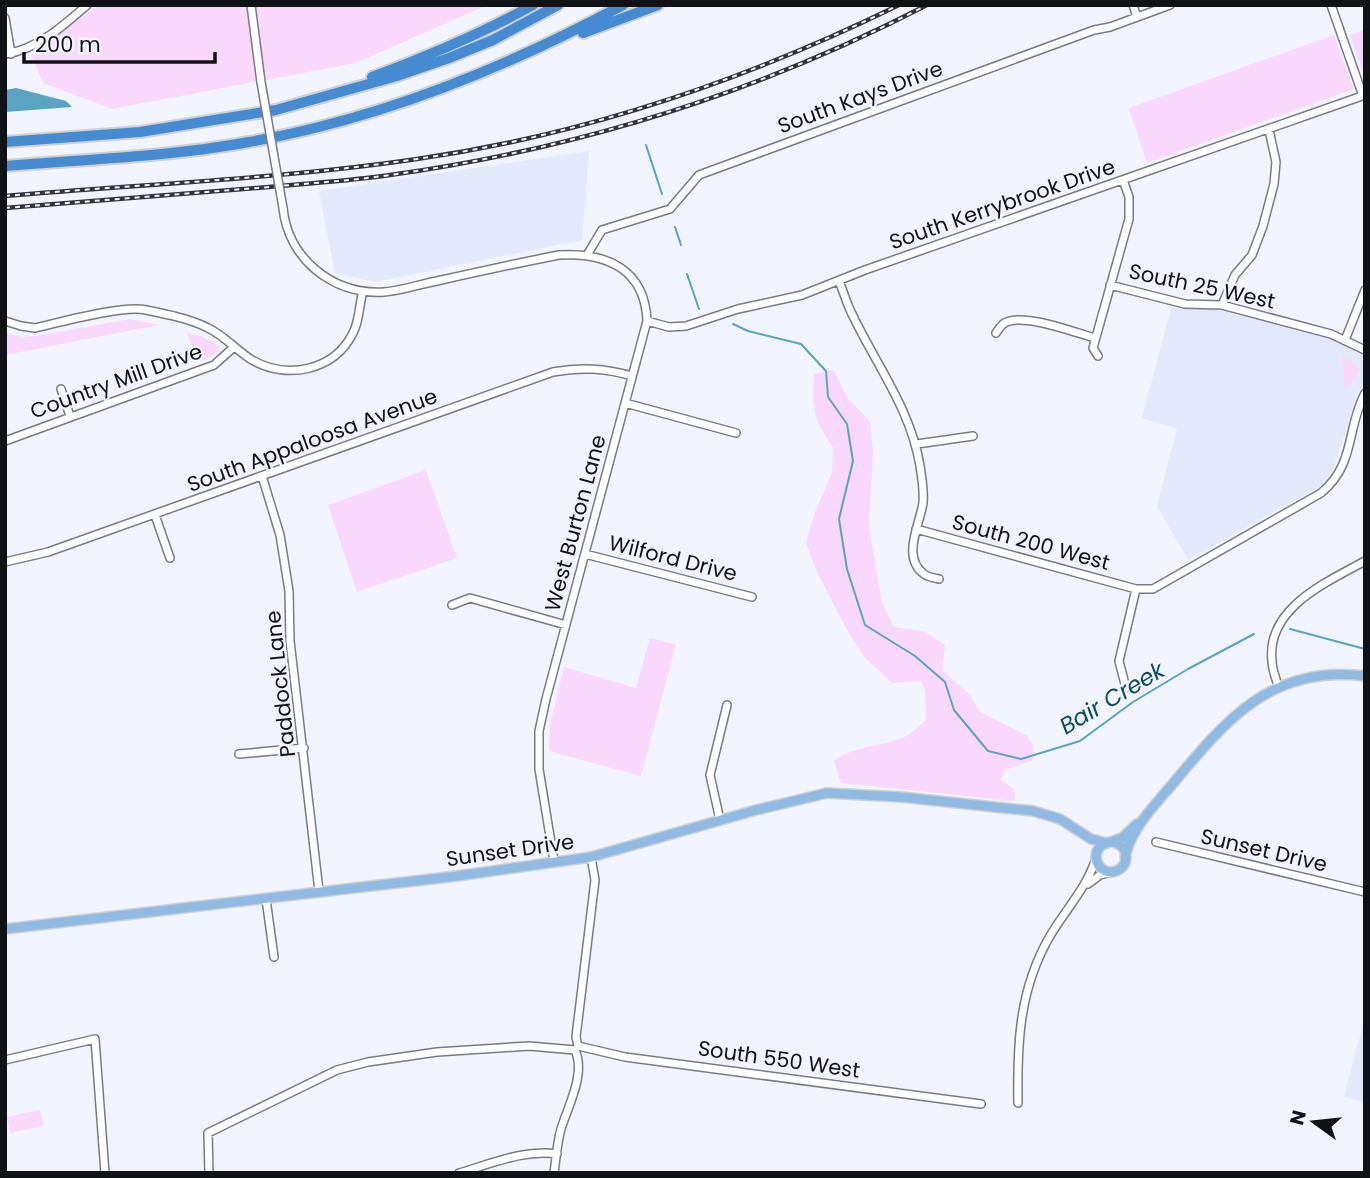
<svg xmlns="http://www.w3.org/2000/svg" width="1370" height="1178" font-family="Poppins,sans-serif">
<style>
.built{fill:#e3e8fc}
.green{fill:#fad8fe}
.water{fill:#5aa3c2}
.lines{fill:none;stroke-linecap:round;stroke-linejoin:round}
.stream{stroke:#5aa3c2;stroke-width:2}
.minor-casing{stroke:#787b86;stroke-width:10}
.major-casing{stroke:#cfd0d0;stroke-width:12}
.highway-casing{stroke:#cfd0d0;stroke-width:14}
.minor{stroke:#fff;stroke-width:7}
.major{stroke:#90b9e3;stroke-width:9}
.highway{stroke:#468bd1;stroke-width:10}
.rail-casing{stroke:#313337;stroke-width:4.5}
.rail{stroke:#f1f3fd;stroke-width:2;stroke-dasharray:5;stroke-linecap:butt}
.minor-bridge-casing{stroke:#787b86;stroke-width:10;stroke-linecap:butt}
.minor-bridge{stroke:#fff;stroke-width:7}
.labels{text-anchor:middle;dominant-baseline:central;stroke-width:5;stroke-linejoin:round;paint-order:stroke}
.street-label{font-size:21px;fill:#111216;stroke:#f1f3fd}
.water-label{font-size:23px;font-style:italic;fill:#0c4b61;stroke:#f1f3fd}
</style>
<rect width="100%" height="100%" fill="#f1f3fd"/>
<path class="built" d="M589,151L582,240L374,282L335,273L319,191Z
M1172,305L1211,306L1331,338L1365,356V381L1357,395L1333,470L1320,486L1188,560L1157,506L1177,429L1142,418Z
M1365,1017V1102L1344,1097Z"/>
<path class="green" d="M99,5H487L356,63L112,109L43,83L31,55Z
M1365,30V79L1350,35Z
M1334,35L1354,89L1147,163L1129,108Z
M130,319L159,325L5,355V333L24,337L36,336Z
M187,333L201,336L219,346V351L212,356L197,362Z
M1342,355L1359,368L1360,371L1345,390Z
M834,370L848,399L870,421L873,453L869,526L882,602L894,627L924,631L945,645L942,670L970,695L979,711L1027,736L1033,744V760L1005,770L1001,780L1014,789L1015,801L841,783L834,761C856,744 884,748 908,735C914,731 920,725 926,720L925,691L921,681L892,683L865,658L846,628L816,570L806,542L815,512L832,473L833,447C813,419 812,408 814,374Z
M426,470L457,558L357,592L328,505Z
M650,638L676,645L641,776L549,751L550,724L564,667L636,688Z
M40,1110L44,1126L10,1133L7,1117Z"/>
<path class="water" d="M16,88L66,101L72,107L5,112V90Z"/>
<g class="lines">
<path class="stream" d="M646,145L662,194
M675,227L681,245
M687,274L699,309
M733,324L748,331L801,344L826,371L828,397L847,424L853,461L839,519L847,569L865,625L915,656L945,682L954,710L988,751L1021,759L1080,741L1133,702L1188,669L1254,634
M1290,629L1365,649"/>
<g class="minor-casing">
<path id="minor" d="M251,5L261,82
M1133,5L1137,17
M1331,5L1363,96
M5,18L11,54
M5,54C37,50 64,25 87,5
M283,208C288,258 332,295 384,292C401,291 420,284 437,281C477,272 518,263 559,255C606,252 645,269 647,321L546,699L539,731V769L554,861
M587,255L602,230L670,209L699,175L1094,30L1110,27L1170,5
M839,281C844,293 847,305 853,316C877,366 911,410 920,466C922,478 924,491 923,503C920,524 901,557 924,574C927,577 934,578 939,579
M1110,285L1185,304L1222,305L1331,334L1365,350
M1222,305L1235,275L1252,255L1263,226L1274,184L1276,162L1269,130
M5,321L21,326L35,328C61,322 123,305 146,310C166,314 191,319 208,328C225,336 236,350 252,360C287,380 334,371 353,333C360,320 359,304 363,291
M647,321L669,327L686,326L738,309L802,295L865,270L1365,95
M996,333C998,330 1000,327 1003,324C1020,311 1076,333 1095,338
M1345,340L1365,290
M1098,356L1093,348L1129,219V197L1123,180
M61,389L70,416
M625,403L736,433
M5,441L214,365L234,347
M917,444L973,436
M262,476L280,535L289,591L290,641L319,891
M155,515L170,558
M916,529L1136,589H1153L1321,493C1356,464 1346,429 1365,393
M585,554L752,597
M5,562L48,552L553,372C582,367 604,368 632,376
M452,605L470,598L566,625
M1126,688L1119,661L1136,589
M1279,688C1276,679 1272,670 1272,661C1266,608 1327,582 1365,561
M239,754L304,748
M720,820L710,775L727,705
M1156,842L1365,892
M1088,884L1100,875L1112,872
M266,899L274,957
M578,1046L625,1057L981,1104
M578,1046L576,1037L595,880L591,857
M5,1060L95,1039L105,1173
M1018,1103C1017,1044 1019,989 1050,936C1065,910 1087,888 1096,858
M209,1173L208,1133L337,1070L368,1062L437,1052L529,1046L575,1050
M459,1173C491,1164 524,1149 557,1154
M554,1173C556,1159 557,1143 561,1129C568,1106 586,1074 575,1050"/>
</g>
<g class="major-casing">
<path id="major" d="M1111,842L1122,838L1137,824
M1096 857a15 15 0 1 1 30 0a15 15 0 1 1-30 0Z
M1125,857C1131,829 1153,807 1171,786C1225,721 1271,664 1365,676
M5,929L457,876L591,857L756,810L827,793L901,797L1033,811L1060,819L1091,839L1107,843"/>
</g>
<g class="highway-casing">
<path id="highway" d="M583,33L658,5
M372,77C428,56 481,34 533,5
M5,142L140,132L276,110L397,76L449,58L493,40L558,5
M5,166C86,159 169,157 249,142C380,119 506,68 623,5"/>
</g>
<use href="#minor" class="minor"/>
<use href="#major" class="major"/>
<use href="#highway" class="highway"/>
<g class="rail-casing">
<path id="rail" d="M5,196C142,184 281,179 417,159C584,135 748,79 899,5
M5,208C93,201 181,194 269,187C309,183 350,181 390,175C577,149 759,92 927,5"/>
</g>
<use href="#rail" class="rail"/>
<g class="minor-bridge-casing">
<path id="minor-bridge" d="M261,82L283,208"/>
</g>
<use href="#minor-bridge" class="minor-bridge"/>
</g>
<g class="labels">
<g class="street-label">
<text transform="translate(860 97) rotate(-20)">South Kays Drive</text>
<text transform="translate(1002 204) rotate(-19)">South Kerrybrook Drive</text>
<text transform="translate(1202 286) rotate(12)">South 25 West</text>
<text transform="translate(116 381) rotate(-20)">Country Mill Drive</text>
<text transform="translate(312 440) rotate(-20)">South Appaloosa Avenue</text>
<text transform="translate(575 523) rotate(-75)">West Burton Lane</text>
<text transform="translate(1031 542) rotate(15)">South 200 West</text>
<text transform="translate(673 558) rotate(14)">Wilford Drive</text>
<text transform="translate(280 684) rotate(-96)">Paddock Lane</text>
<text transform="translate(510 850) rotate(-8)">Sunset Drive</text>
<text transform="translate(1264 850) rotate(13)">Sunset Drive</text>
<text transform="translate(779 1059) rotate(8)">South 550 West</text>
</g>
<g class="water-label">
<text transform="translate(1112 698) rotate(-31)">Bair Creek</text>
</g>
</g>
<rect width="1370" height="1178" fill="none" stroke="#111216" stroke-width="14"/>
<g transform="translate(1314 1122) rotate(285)" stroke="#f1f3fd" stroke-width="5" paint-order="stroke">
<path d="M0-5L12 26L0 18L-12 26Z" fill="#111216"/>
<text y="-10" font-size="19" font-weight="bold" text-anchor="middle" fill="#111216">N</text>
</g>
<path d="M24 52v10h191v-10" fill="none" stroke="#111216" stroke-width="3.5"/>
<text x="35" y="52" font-size="21" fill="#111216" stroke="#f1f3fd" stroke-width="5" paint-order="stroke">200 m</text>
</svg>
